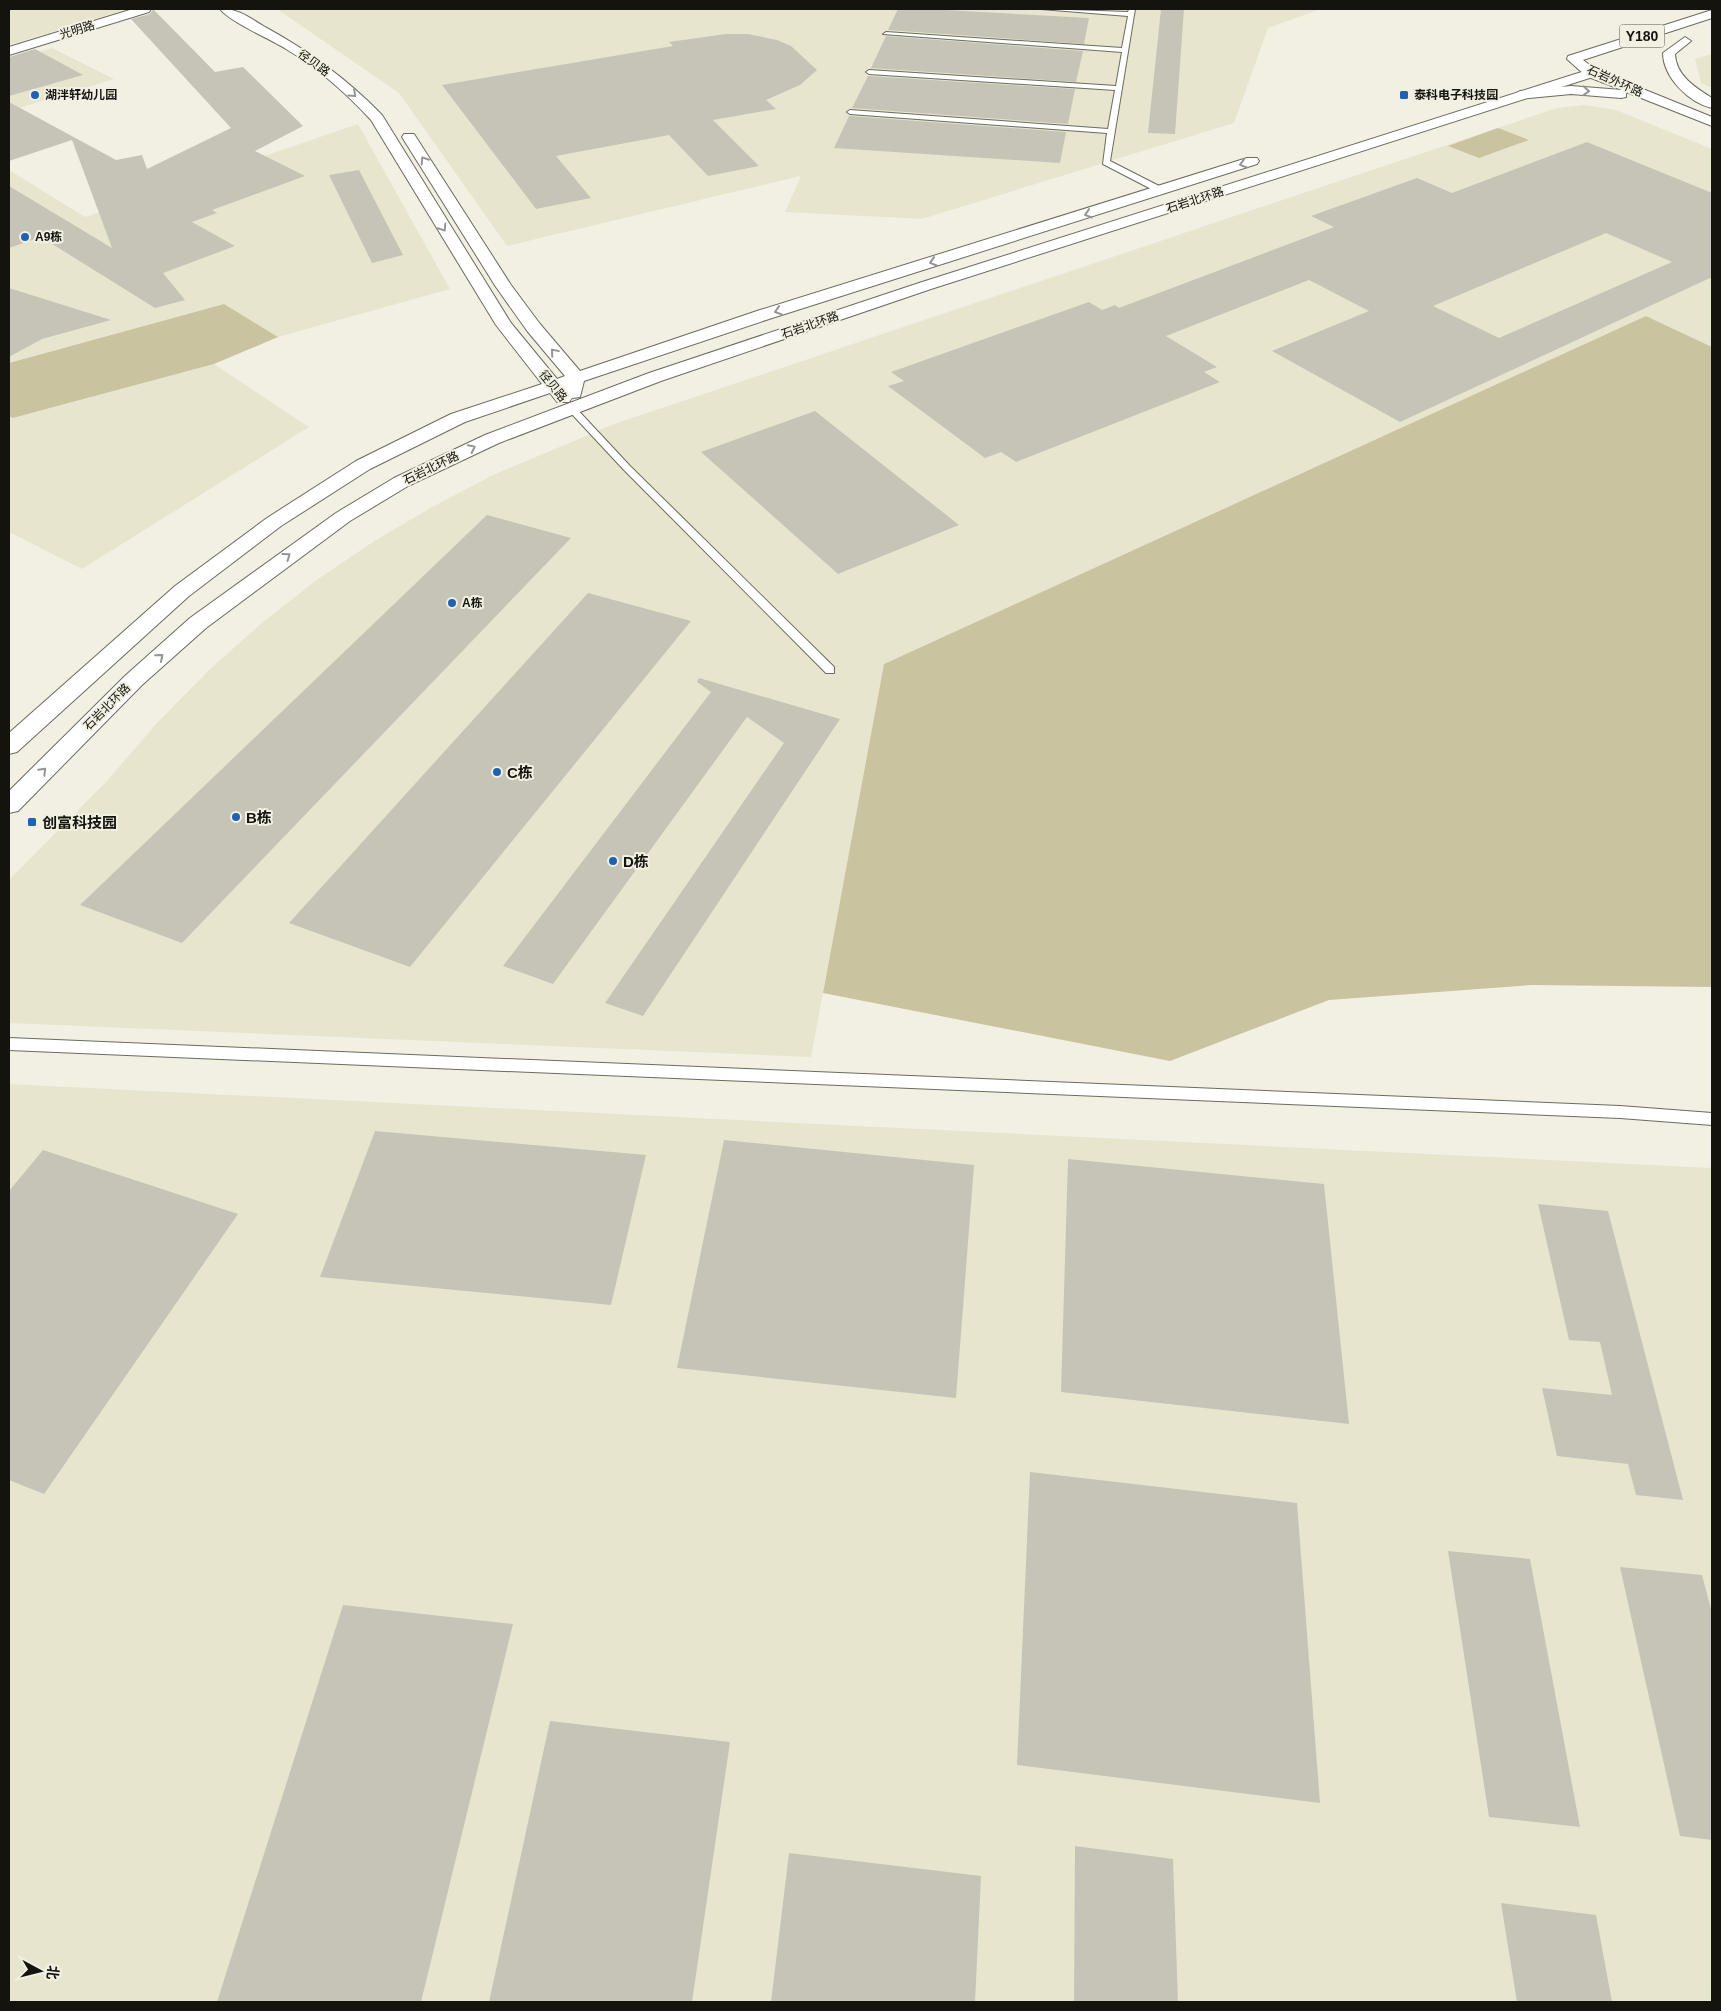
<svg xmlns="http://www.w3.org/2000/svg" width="1721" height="2011" font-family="Arial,'Noto Sans SC',sans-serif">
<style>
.built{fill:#e8e5cf}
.green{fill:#c9c39f}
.building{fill:#c6c4b6;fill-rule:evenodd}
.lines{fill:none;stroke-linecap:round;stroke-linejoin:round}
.lane-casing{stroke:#6c6b5e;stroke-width:2}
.secondary-casing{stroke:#6c6b5e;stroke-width:2}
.primary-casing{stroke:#6c6b5e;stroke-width:2}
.lane{fill:#fff;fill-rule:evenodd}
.secondary{fill:#fff;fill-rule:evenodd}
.primary{fill:#fff;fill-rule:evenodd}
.oneway{stroke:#959593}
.poi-dot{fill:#1f62b3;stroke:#f2f0e2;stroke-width:2}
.labels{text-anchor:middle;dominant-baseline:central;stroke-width:4;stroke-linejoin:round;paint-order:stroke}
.far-street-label{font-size:12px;fill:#14130e;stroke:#f2f0e2}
.far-poi-label{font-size:12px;font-weight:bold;fill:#14130e;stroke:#f2f0e2;text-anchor:start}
.shield{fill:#f2f0e2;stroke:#57554e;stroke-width:1}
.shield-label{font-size:14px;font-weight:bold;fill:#14130e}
.poi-label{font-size:15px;font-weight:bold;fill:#14130e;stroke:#f2f0e2;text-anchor:start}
</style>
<rect width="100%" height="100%" fill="#f2f0e2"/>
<path class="built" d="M9,9H128L9,45Z
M277,9H1321L1268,28L1234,123L922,219L785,212L801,176L507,246L399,93Z
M52,48L114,79L9,111V60Z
M1712,54V88L1701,83L1695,59Z
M1584,105L1616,110L1712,149V347L1646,316L884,664L811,1057L9,1023V880L106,782L156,724L209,670L263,622L318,579L376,540L434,506L493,475L614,424L1557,108Z
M358,124L450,289L278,337L224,304L9,363V170L85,217Z
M214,364L309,427L82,569L9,532V416L14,418Z
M9,1084L1712,1168V2002H9Z"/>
<path class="green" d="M1498,128L1529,140L1479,158L1448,146Z
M224,304L278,337L214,364L13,418L9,416V363Z
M1646,316L1712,347V987L1532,985L1329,1000L1170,1061L823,993L884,664Z"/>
<path class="building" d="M153,9L215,72L243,67L303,126L255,151L305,176L212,210L217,213L192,222L235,246L163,273L185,300L155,308L41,237L9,248V186L112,248L72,140L9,161V102L116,160L142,155L147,169L231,128L131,19L150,14Z
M898,9H928L1089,18L1084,44L888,30Z
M1161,9H1184L1175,134L1148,133Z
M726,34H748L777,40L791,46L817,70L800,85L766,100L776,109L713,120L759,166L708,176L669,135L556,156L591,198L536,209L442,85L673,46L669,42Z
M886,36L1083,51L1076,82L871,68Z
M35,49L83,75L9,96V57Z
M868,76H869L1075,89L1068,124L852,108Z
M849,116H850L1066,132L1060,163L834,148Z
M1587,142L1712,193V279L1710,278L1400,422L1272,351L1369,311L1309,280L1166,336L1217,367L1204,372L1220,382L1016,462L1001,452L985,458L888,386L904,381L891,372L1089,302L1102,310L1115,305L1119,308L1334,227L1311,216L1417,178L1452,193ZM1606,233L1672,262L1499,338L1433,306Z
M359,170L403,255L372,263L329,175Z
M9,288L111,320L42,339L9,357Z
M815,411L959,525L838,574L701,452Z
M487,515L571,538L182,943L80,905Z
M588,593L691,621L410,967L289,923Z
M699,678L840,719L643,1016L605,1003L784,743L747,717L553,984L503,966L711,692L697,682Z
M375,1131L646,1155L611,1305L320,1277Z
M724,1140L974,1165L956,1398L677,1368Z
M43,1150L238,1214L44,1494L9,1480V1191Z
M1068,1159L1324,1184L1349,1424L1061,1392Z
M1538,1204L1608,1211L1683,1500L1636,1495L1628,1464L1557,1456L1542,1388L1612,1395L1600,1342L1569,1340Z
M1030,1472L1297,1503L1320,1803L1017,1765Z
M1448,1551L1530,1559L1580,1827L1489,1817Z
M1620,1567L1702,1575L1712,1613V1840L1680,1836Z
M343,1605L513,1624L421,2002H217Z
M550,1721L730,1742L692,2002H489Z
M1075,1846L1173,1859L1178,2002H1074Z
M789,1853L981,1876L975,2002H771Z
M1501,1903L1596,1915L1612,2002H1517Z"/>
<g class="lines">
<g class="lane-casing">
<path id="lane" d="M1041,9L1128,12L1129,9H1135L1110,161L1163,188V192H1157L1103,164L1107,133L850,114L847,112L850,110L1108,129L1115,90L869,74L866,72L869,70L1116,86L1122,52L883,34L886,32L1122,48L1128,16Z
M569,407H575L630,466L834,667V673H826L624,470L569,411Z
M9,1038L1620,1106L1712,1113V1125L1620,1118L9,1050Z"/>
</g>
<g class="secondary-casing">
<path id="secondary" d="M133,9H151L149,12L9,55V47Z
M220,9C238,8 250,18 265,27C309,51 347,79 382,115L511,323L557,379L565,376L528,332L496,287L402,137L404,134H414L511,285L540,324L580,371L757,311L1247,158H1257L1259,161L1257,164L769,319L584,381L580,397L572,398L569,402H557L550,393L465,422L370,469L281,526L189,596L17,752L9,754V733L175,586L267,518L356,461L451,414L542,384L496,325L371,120C346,93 318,68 286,49C270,39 230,22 220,9Z
M1591,69L1596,70L1598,73L1596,76L931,289L661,381L499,443L408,486L350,521L206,628L142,685L18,811L9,813V791L126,675L190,618L336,513L394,478L485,435L649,373L919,283Z"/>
</g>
<g class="primary-casing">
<path id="primary" d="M1712,10V18L1583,60L1596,70L1712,117V126L1626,92V97L1621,98L1571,94L1520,99L1513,95L1520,91L1571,86L1622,90L1586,76L1567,59L1568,56Z
M1685,37L1691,41L1675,54C1676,76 1696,88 1712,98V108C1689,103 1663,77 1663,53Z"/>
</g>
<use href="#lane" class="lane"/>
<use href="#secondary" class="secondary"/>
<use href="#primary" class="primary"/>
</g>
<defs><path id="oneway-chevron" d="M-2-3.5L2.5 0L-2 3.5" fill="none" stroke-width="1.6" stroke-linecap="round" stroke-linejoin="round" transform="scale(1.25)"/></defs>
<g class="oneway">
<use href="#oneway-chevron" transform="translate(1586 91) rotate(3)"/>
<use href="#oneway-chevron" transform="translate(353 94) rotate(42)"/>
<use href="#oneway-chevron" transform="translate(424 160) rotate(-123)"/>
<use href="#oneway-chevron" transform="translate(1243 164) rotate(163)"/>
<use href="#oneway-chevron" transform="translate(1088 214) rotate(163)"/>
<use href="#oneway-chevron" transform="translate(443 228) rotate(57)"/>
<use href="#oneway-chevron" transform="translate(933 262) rotate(163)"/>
<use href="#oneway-chevron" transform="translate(778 311) rotate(162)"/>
<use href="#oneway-chevron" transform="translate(554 352) rotate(-130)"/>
<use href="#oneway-chevron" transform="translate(472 448) rotate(-26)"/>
<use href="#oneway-chevron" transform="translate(287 556) rotate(-36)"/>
<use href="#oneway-chevron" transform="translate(160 657) rotate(-41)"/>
<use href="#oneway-chevron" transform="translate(43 771) rotate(-45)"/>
</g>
<g class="poi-dot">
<circle cx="35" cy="95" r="5"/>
<rect x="1399" y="90" width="10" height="10" rx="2.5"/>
<circle cx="25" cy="237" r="5"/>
<circle cx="452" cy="603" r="5"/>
<circle cx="497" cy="772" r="5"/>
<circle cx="236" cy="817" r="5"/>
<rect x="27" y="817" width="10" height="10" rx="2.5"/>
<circle cx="613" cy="861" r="5"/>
</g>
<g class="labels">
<g class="far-street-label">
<text transform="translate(77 30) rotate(-17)">光明路</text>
<text transform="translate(314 63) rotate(36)">径贝路</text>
<text transform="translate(1615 81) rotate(24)">石岩外环路</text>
<text transform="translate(1195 200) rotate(-18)">石岩北环路</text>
<text transform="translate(810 325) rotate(-19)">石岩北环路</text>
<text transform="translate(553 386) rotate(51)">径贝路</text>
<text transform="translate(431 468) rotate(-26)">石岩北环路</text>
<text transform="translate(107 707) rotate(-45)">石岩北环路</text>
</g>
<g class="far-poi-label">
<text x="45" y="95">湖泮轩幼儿园</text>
<text x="1414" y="95">泰科电子科技园</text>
<text x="35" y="237">A9栋</text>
<text x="462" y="603">A栋</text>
</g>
<rect class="shield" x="1619.5" y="24.5" width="45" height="23" rx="4"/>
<g class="shield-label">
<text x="1642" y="36">Y180</text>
</g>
<g class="poi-label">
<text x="507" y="772">C栋</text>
<text x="246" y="817">B栋</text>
<text x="42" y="822">创富科技园</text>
<text x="623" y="861">D栋</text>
</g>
</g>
<rect width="1721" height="2011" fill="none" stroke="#14130e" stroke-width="20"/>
<g transform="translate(40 1971) rotate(97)" stroke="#f2f0e2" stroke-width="4" paint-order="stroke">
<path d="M0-4L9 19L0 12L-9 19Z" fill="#14130e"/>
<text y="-8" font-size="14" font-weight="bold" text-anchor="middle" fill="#14130e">北</text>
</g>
</svg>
